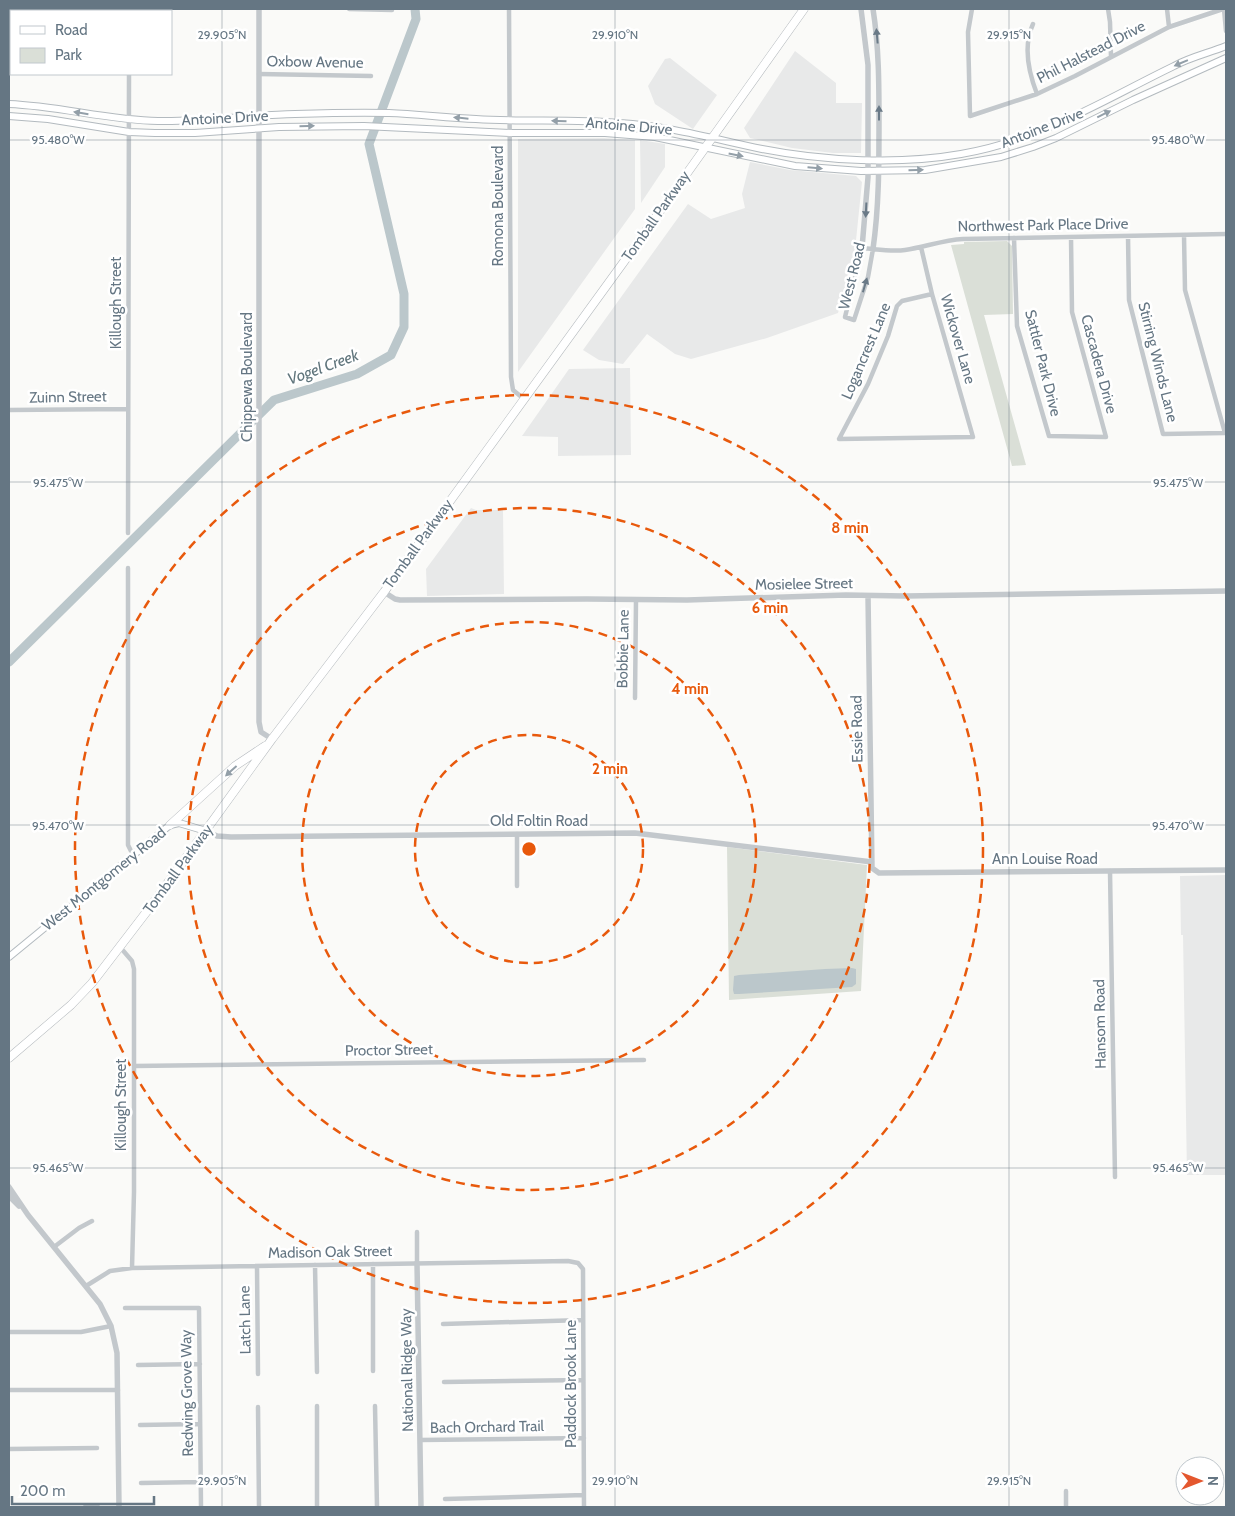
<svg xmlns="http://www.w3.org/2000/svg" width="1235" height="1516" font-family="Cabin,sans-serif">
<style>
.built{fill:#e8e9e9}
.green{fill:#dadfd7}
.water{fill:#bbc7cb}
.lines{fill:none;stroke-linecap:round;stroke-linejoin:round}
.river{stroke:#bbc7cb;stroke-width:9}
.secondary-casing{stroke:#b3babf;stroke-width:8}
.primary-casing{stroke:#b5babe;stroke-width:9}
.minor{stroke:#c3c8cc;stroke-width:4.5}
.tertiary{stroke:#c3c8cc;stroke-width:5.5}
.secondary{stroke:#fff;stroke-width:6}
.primary{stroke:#fff;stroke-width:8}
.oneway{fill:#6a7a87}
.oneway2{fill:#939fa8}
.ticks{fill:none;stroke:#657683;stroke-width:1;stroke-opacity:0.45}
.ring{fill:none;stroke:#e8590c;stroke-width:2.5;stroke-dasharray:9 6}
.labels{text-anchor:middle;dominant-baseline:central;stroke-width:5;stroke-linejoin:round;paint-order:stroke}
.street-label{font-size:15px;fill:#657683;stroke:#fff}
.water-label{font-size:16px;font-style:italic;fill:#60757c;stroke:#fff}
.ticks-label{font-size:12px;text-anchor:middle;fill:#657683;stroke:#fff;stroke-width:5;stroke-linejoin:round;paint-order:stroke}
.centre{fill:#e8590c;stroke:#fff;stroke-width:2.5}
.ring-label{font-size:15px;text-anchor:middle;font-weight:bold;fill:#e8590c;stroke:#fff;stroke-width:5;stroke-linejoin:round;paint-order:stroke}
</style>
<rect width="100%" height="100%" fill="#fafaf8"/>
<path class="built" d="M795,51L836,83V103H862L861,153H833L792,148L750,138L744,128Z
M670,58L717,95L693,129L655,104L648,86L665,59Z
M604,138L635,140V209L518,372V139Z
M640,140L665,144V167L641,203Z
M750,162L790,170L856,176L862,182L855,250L838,313L767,338L691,359L675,354L647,334L623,364L599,360L583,350L688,204L711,219L745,208L742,194Z
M630,368L631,455L558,456V437L522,436L569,369Z
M471,508L476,510H503L504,594L427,596L426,569Z
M1226,875V1175H1187L1183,935H1181L1180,876Z"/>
<path class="green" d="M1007,241L1012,246L1013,314L984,315L1026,465L1012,466L951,245L964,244V242Z
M727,847L867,865L861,991L729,1000Z"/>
<path class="water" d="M852,968L856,969V984L852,987L739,994H734L733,990L734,976L739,975L825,969Z"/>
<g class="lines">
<path class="river" d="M9,662L274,400L357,374L391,355L404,327V294L369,144L416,19L415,9"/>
<g class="secondary-casing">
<path id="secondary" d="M9,104C59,106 108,120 158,121C204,122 249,115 295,114C326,113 358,112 389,113C418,114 447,118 476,119C524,122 573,119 620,123C669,126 714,139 762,149C823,161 899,165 961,154C1039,141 1104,100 1174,66C1190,57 1209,53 1226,46
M9,116L48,119L129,132L155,133H195L279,127L364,126L510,133H605L655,137L795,166L861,171L925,170L1001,157L1033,147L1056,138L1133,100L1226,58
M9,957L170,825L179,823L206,831"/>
</g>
<g class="primary-casing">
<path id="primary" d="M170,825L235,766L265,746
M9,1058L71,1005L92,983L151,906L272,739L384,592L623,263L804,9"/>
</g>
<path class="minor" d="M349,9L392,10
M509,9L511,377L513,390L524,399
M972,9L968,32L970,116L1037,94L1075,76L1169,27L1223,9
M1108,9L1110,22L1111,57
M1167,9L1169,27
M1224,9L1226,31
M129,11V9
M1033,24C1023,46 1028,71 1037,94
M259,74L371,76
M1128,236L1129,300L1163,434L1225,433L1185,290L1184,235
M1014,238L1017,326L1049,436L1106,437L1072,312L1071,237
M921,247L932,294L973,437L839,439L868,384L888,336L897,306L902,301L932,294
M873,249L868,277L854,320L845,317L862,248C876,249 891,252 905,250C925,247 943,240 963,239L1226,234
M9,410L128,409
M128,533L129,74
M128,568V845L133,855
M635,698L636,600
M1110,871L1115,1177
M517,886V834
M120,947L132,961L134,969V1192L132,1268
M134,1066L644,1060
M417,1232V1263
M54,1247L79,1228L92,1221
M373,1264V1371
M315,1265L317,1372
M257,1266L258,1374
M86,1286L110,1271L132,1268L568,1261L578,1263L583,1269L584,1507
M125,1308H199L201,1507
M443,1324L583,1320
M9,1332H81L111,1326
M138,1365L200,1364
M444,1382L583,1380
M9,1390H118
M317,1406V1507
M375,1406L377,1507
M258,1407L259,1507
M140,1425L200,1424
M420,1440L584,1438
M9,1449L97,1448
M141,1483L201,1482
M1066,1491V1507
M445,1499L584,1495
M85,1507H98"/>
<path class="tertiary" d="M259,9V722L261,732L272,739
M861,9L868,65V177L862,248
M873,249C879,207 879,165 879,123C879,85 879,47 873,9
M384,592L395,599L400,600L587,599L687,600L846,595L905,596L1226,591
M868,596L872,868L879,873L1226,870
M206,831L217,836L231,837L635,833L872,862
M9,1187L28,1215L100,1304L111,1326L117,1353L119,1507
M9,1196L19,1206
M417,1263L421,1507"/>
<use href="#secondary" class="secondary"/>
<use href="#primary" class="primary"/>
</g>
<defs><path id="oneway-solid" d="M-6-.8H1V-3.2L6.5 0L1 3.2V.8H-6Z" transform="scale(1.25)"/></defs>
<g class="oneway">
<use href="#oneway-solid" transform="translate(877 36) rotate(-95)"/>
<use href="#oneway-solid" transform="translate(879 113) rotate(-90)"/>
<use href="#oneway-solid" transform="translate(866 210) rotate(93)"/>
<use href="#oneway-solid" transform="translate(865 285) rotate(-74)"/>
</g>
<g class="oneway2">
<use href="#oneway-solid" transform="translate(1181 63) rotate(157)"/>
<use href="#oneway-solid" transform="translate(81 113) rotate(-171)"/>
<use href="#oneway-solid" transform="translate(1104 114) rotate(-26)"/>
<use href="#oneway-solid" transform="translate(461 118) rotate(-174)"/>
<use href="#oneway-solid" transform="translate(559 121) rotate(-179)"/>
<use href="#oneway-solid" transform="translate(307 126) rotate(-1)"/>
<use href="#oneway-solid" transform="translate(736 155) rotate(11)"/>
<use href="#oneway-solid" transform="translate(815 168) rotate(5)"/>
<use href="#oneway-solid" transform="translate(916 170) rotate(-2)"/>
<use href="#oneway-solid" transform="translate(231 771) rotate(138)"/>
</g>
<path class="ticks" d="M222,9V1507M615,9V1507M1009,9V1507M9,140H1226M9,482H1226M9,825H1226M9,1168H1226"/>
<g class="ring">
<circle cx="529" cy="849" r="114"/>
<circle cx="529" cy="849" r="227"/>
<circle cx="529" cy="849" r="341"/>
<circle cx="529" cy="849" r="454"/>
</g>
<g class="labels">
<g class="street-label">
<text transform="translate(1091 52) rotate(-27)">Phil Halstead Drive</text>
<text transform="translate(315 62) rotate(1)">Oxbow Avenue</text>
<text transform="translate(225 118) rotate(-3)">Antoine Drive</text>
<text transform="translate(629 126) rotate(5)">Antoine Drive</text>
<text transform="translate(1042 128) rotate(-21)">Antoine Drive</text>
<text transform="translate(498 206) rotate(-90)">Romona Boulevard</text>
<text transform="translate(656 216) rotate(-55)">Tomball Parkway</text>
<text transform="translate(1043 225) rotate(-1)">Northwest Park Place Drive</text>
<text transform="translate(852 276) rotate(-76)">West Road</text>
<text transform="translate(116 303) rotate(-90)">Killough Street</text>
<text transform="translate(958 339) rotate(74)">Wickover Lane</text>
<text transform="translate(866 351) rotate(-67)">Logancrest Lane</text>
<text transform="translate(1158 362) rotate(76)">Stirring Winds Lane</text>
<text transform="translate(1043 363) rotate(76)">Sattler Park Drive</text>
<text transform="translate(1099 364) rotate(75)">Cascadera Drive</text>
<text transform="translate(247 377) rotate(-90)">Chippewa Boulevard</text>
<text transform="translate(68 397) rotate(-1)">Zuinn Street</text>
<text transform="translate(418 544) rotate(-54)">Tomball Parkway</text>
<text transform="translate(804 584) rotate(-1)">Mosielee Street</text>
<text transform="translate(623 649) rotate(-89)">Bobbie Lane</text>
<text transform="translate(857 729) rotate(-91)">Essie Road</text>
<text x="539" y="821">Old Foltin Road</text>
<text x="1045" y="859">Ann Louise Road</text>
<text transform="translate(178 869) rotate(-54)">Tomball Parkway</text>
<text transform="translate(104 879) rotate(-39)">West Montgomery Road</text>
<text transform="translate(1100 1024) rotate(-91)">Hansom Road</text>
<text transform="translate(389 1050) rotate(-1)">Proctor Street</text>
<text transform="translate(121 1105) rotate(-90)">Killough Street</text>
<text transform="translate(330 1252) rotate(-1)">Madison Oak Street</text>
<text transform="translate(245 1320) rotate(-91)">Latch Lane</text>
<text transform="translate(407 1370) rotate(-91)">National Ridge Way</text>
<text transform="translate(571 1384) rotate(-90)">Paddock Brook Lane</text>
<text transform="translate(187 1393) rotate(-91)">Redwing Grove Way</text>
<text transform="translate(487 1427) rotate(-1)">Bach Orchard Trail</text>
</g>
<g class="water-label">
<text transform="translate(323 367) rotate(-20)">Vogel Creek</text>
</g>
</g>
<g class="ticks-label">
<text x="222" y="39">29.905°N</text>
<text x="615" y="39">29.910°N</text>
<text x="1009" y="39">29.915°N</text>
<text x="1178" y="144">95.480°W</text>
<text x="58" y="144">95.480°W</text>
<text x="1178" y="487">95.475°W</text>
<text x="58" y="487">95.475°W</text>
<text x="1178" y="830">95.470°W</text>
<text x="58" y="830">95.470°W</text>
<text x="1178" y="1172">95.465°W</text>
<text x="58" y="1172">95.465°W</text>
<text x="222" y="1485">29.905°N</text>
<text x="615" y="1485">29.910°N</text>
<text x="1009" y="1485">29.915°N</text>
</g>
<circle cx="529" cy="849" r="8" class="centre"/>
<g class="ring-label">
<text x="850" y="533">8 min</text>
<text x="770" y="613">6 min</text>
<text x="690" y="694">4 min</text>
<text x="610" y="774">2 min</text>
</g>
<rect width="1235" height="1516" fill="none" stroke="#657683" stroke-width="20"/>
<rect x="10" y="10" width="162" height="65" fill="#ffffff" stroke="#c1c8cd"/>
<rect x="20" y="26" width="25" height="8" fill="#ffffff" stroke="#c1c8cd"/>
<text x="55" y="35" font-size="15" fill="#657683">Road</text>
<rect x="20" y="48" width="25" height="15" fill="#dadfd7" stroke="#c1c8cd"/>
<text x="55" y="60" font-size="15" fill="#657683">Park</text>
<g transform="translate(1200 1481) rotate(90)"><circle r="24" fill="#ffffff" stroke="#c1c8cd"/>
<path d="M0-4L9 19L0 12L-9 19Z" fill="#e4572e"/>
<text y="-8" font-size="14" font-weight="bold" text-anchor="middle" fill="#657683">N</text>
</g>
<path d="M12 1496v8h142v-8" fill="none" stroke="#657683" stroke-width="2.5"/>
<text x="20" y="1496" font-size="15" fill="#657683" stroke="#ffffff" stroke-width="4" paint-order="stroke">200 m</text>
</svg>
